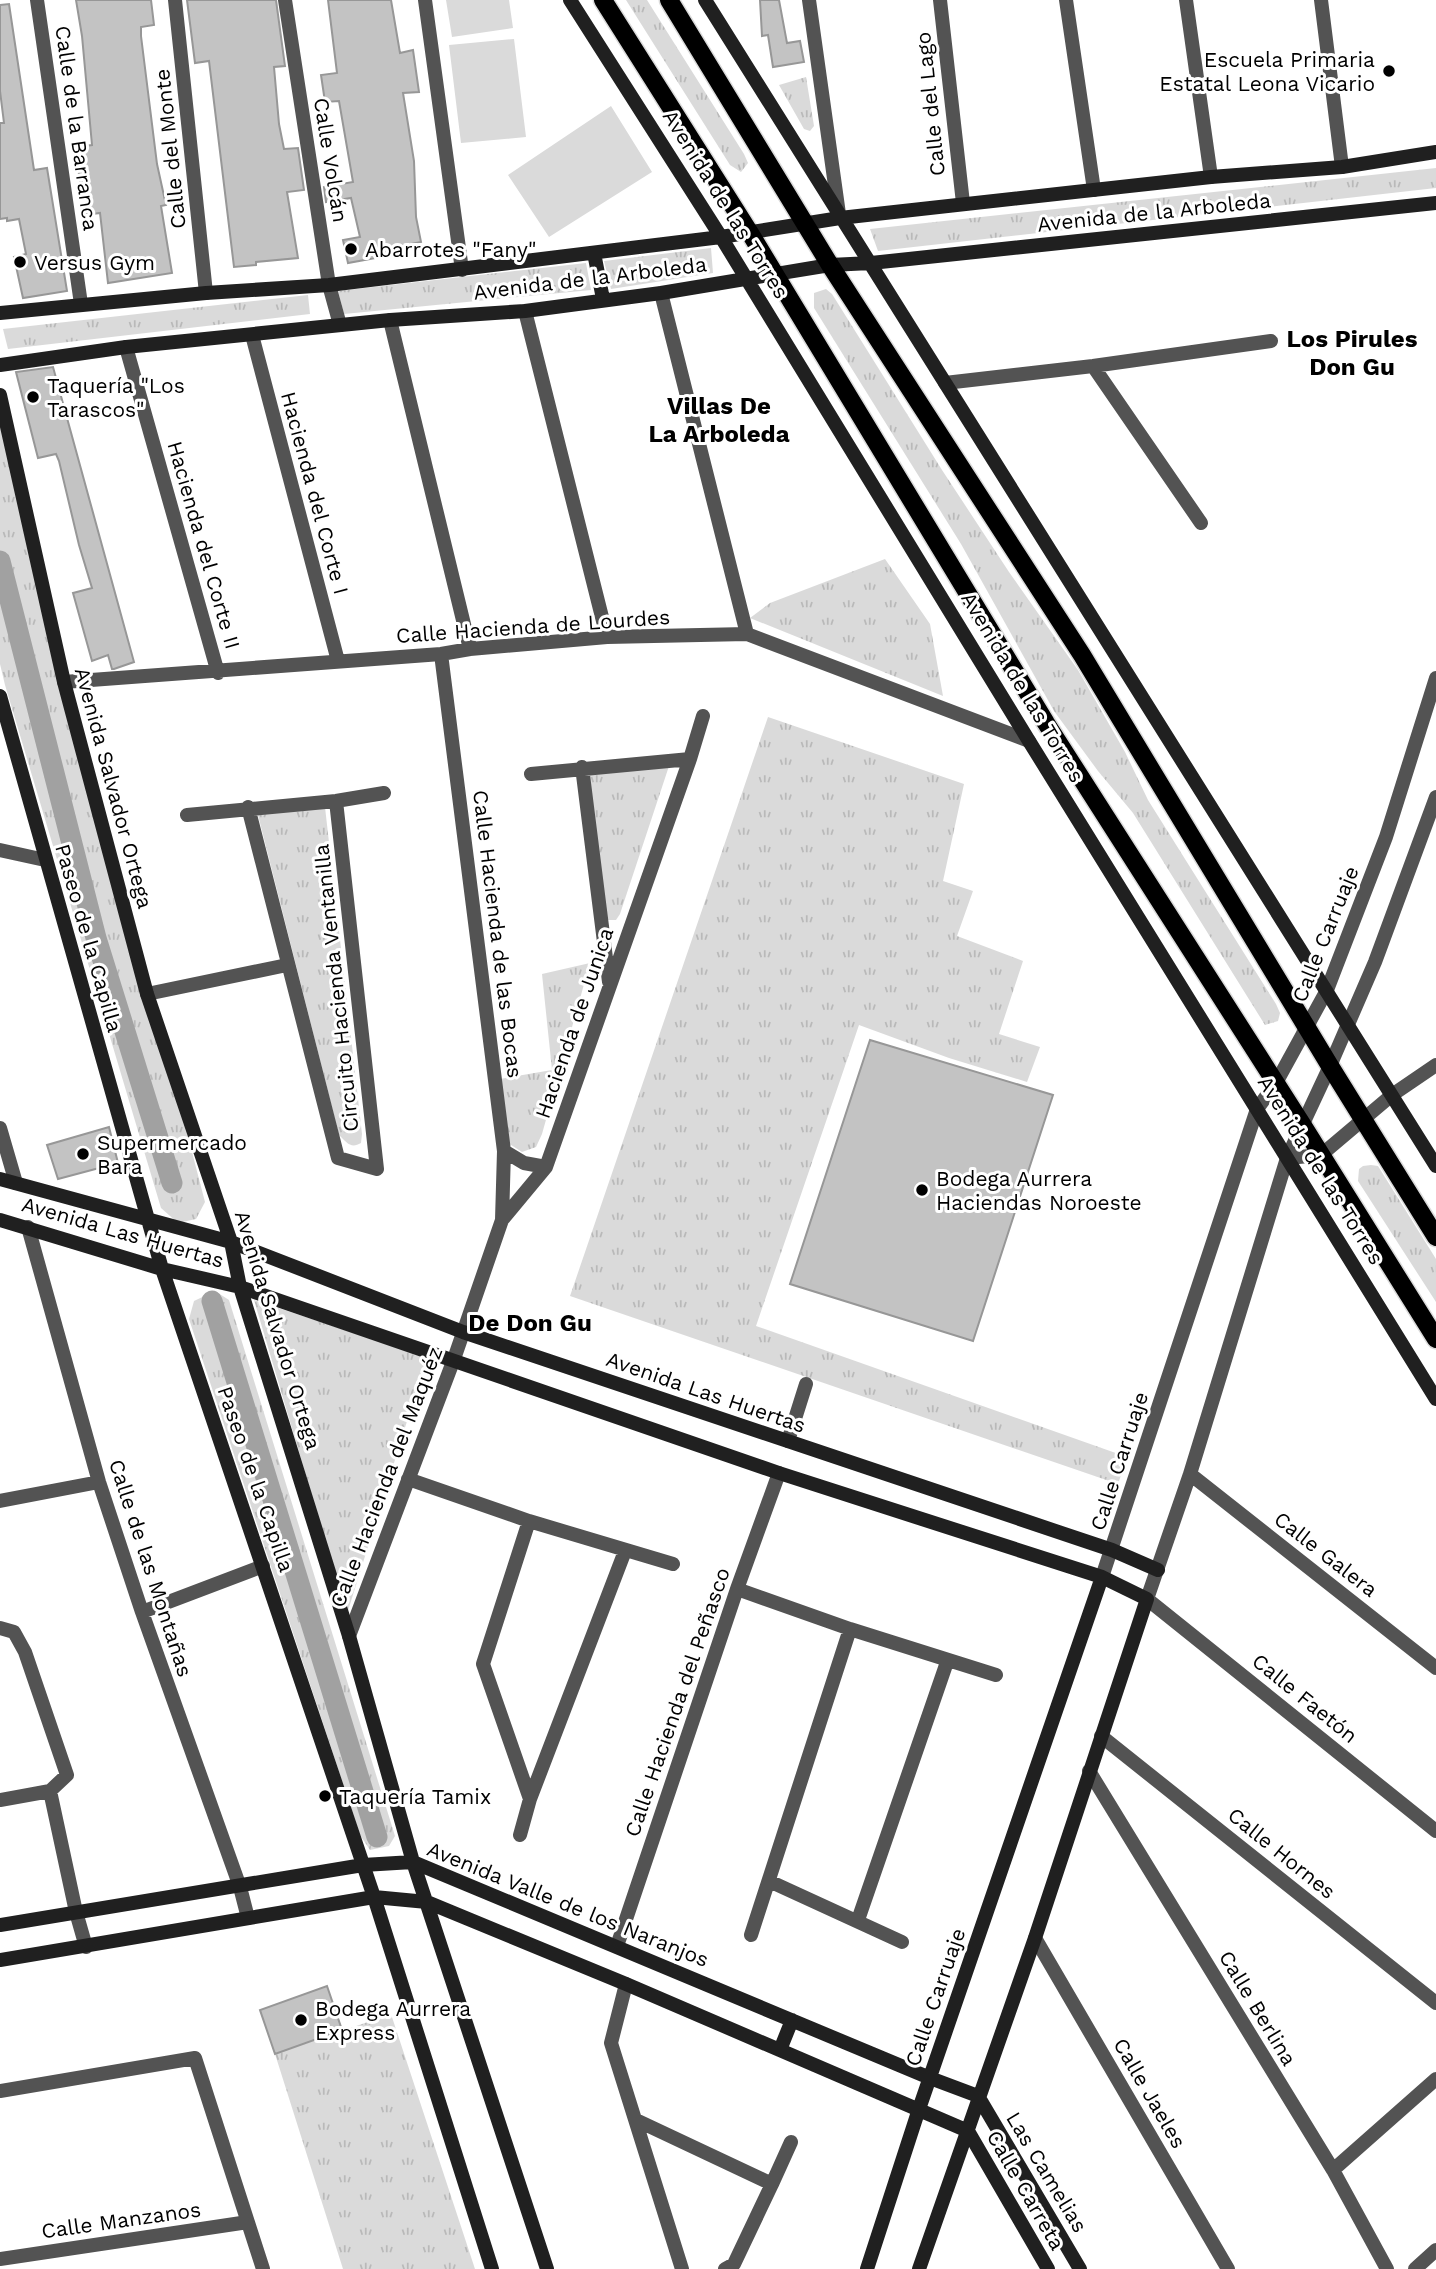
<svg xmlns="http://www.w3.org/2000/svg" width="1436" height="2269" font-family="'Work Sans',sans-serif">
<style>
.grass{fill:url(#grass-tufts)}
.pitch{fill:#dadada}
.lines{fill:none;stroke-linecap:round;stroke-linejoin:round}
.canal{stroke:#a1a1a1;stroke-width:21}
.building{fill:#c3c3c3;stroke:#979797;stroke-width:2}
.primary-casing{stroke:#dbdbdb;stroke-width:21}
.street{stroke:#535353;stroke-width:14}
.secondary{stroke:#202020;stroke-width:14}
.primary{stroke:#000;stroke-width:18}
.poi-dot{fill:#000;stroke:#fff;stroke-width:2.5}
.labels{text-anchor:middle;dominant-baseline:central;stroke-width:6;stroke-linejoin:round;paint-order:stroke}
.poi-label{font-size:21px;fill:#000;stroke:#fff;text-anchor:start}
.street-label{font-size:21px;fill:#000;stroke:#fff}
.quarter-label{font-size:24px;font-weight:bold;fill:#000;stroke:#fff}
</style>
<defs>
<pattern id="grass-tufts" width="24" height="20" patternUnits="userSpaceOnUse" patternTransform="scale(1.75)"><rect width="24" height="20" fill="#dadada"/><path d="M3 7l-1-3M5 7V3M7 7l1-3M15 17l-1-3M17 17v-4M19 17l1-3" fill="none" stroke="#b9b9b9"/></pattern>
</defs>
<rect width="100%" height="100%" fill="#fff"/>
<path class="grass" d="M626,0H647L744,154L748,163L741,172L730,165Z
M806,77L814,126L810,131L804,129L779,85Z
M1436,168V188L878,251L870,229Z
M711,248L713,273L611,289L604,261Z
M586,263L591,290L344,314L338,291Z
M826,289L832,294L942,470L1009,572L1078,670L1125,752L1148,800L1276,1004L1280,1013L1278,1021L1265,1025L1133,813L1098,771L1054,711L961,544L814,308V293Z
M308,295L310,314L8,349L3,329Z
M0,415L205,1202L196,1219L178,1223L161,1208L5,685L0,664Z
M885,559L930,624L943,696L750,618L770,603Z
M768,717L964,784L943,881L973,891L957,936L1023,961L999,1034L1040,1047L1027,1082L949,1058L859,1025L756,1326L1127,1457L1118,1484L570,1296Z
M671,760L620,914L616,920H605L589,773Z
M325,807L362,1134L361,1143C351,1149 347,1143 339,1135L258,815Z
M590,963L542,1134L536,1147L522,1152L508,1143L500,1079L552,1070L542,974Z
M1371,1165L1378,1166L1436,1259V1302L1358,1181L1359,1169L1363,1166Z
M215,1291L229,1300L395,1836L389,1846L370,1850L360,1835L189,1319L194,1301Z
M254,1300L427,1357L347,1614Z
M391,2014L475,2269H343L275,2054Z"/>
<path class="pitch" d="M446,0H509L513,28L452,37Z
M514,39L526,137L461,143L449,45Z
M611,106L652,172L549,237L508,175Z"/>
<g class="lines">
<path class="canal" d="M0,561L96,938L172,1183
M212,1301L377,1837"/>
</g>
<path class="building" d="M76,0H151L154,25L141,27V36L157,164L166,205L161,206L172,273L108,283L100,213L85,215L75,147L92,145L82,36Z
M187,0H276L285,66L274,67L279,124L284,149L298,148L304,190L287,192L298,258L256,262V265L234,267L209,61L195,63Z
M328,0H391L400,53L413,50L419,92L403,93L414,161L416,217L421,242L391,248L392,255L348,263L343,240L360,237L351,198L326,202L324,187L353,182L339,101L325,102L321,75L337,73Z
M760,0H779L787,43L800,41L804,62L773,67L768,35L762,36Z
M9,4L34,170L47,168L67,291L23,298L14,257L26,254L19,219L7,221V218L0,219V123H4L0,91V5Z
M53,367L134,662L114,669H112L108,655L92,661L73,593L92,588L79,545L59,461L56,454L38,458L16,372Z
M870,1040L1053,1095L973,1341L790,1284Z
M109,1127L118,1163L58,1179L47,1145Z
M327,1986L342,2030L275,2054L260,2010Z"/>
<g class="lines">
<g class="primary-casing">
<path id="primary" d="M603,0L750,233L1046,723L1302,1124L1436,1339
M669,0L830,265L1082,655L1330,1066L1436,1237"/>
</g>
<path class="street" d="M37,0L81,304
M175,0L206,293
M285,0L329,285L340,325
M425,0L462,270
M809,0L839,214
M940,0L963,203
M1066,0L1094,190
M1186,0L1211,177
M1321,0L1342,167
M661,293L747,634
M525,311L607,637
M390,320L470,649
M252,335L338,661
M126,347L218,673
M1093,366L1201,523
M945,383L1093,366L1271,341
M441,654L504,1151L502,1220
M64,682L441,654L470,649L607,637L747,634L1029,741
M582,767L609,982
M531,774L690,759
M1436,797L1375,962L1330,1066L1287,1158L1190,1474L1147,1599L1436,1831
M248,807L338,1158L377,1169L336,801
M187,815L336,801L384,793
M0,850L45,860
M147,994L287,965
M0,1128L16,1183
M504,1151L524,1163L546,1167
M1287,1158L1321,1155L1392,1095L1436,1065
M28,1227L99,1482L142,1612L240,1887L248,1918
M788,1441L806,1384
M1190,1474L1436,1668
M408,1479L529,1521L673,1564
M0,1501L99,1482
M529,1521L483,1664L530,1799
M1102,1577L1257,1109L1276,1083L1327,990L1386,837L1436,678
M737,1589L850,1629L996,1675
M142,1612L263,1566
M0,1628L14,1632L25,1652L67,1775L50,1791L0,1800
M349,1636L454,1359L502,1220L546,1167L690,759L703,716
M1101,1736L1436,2003
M1089,1771L1333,2170L1387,2269
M50,1791L76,1912L86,1947
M520,1835L530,1799L625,1551
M769,1881L902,1942
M858,1920L947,1662
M751,1935L850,1629
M1035,1938L1228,2269
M617,1946L737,1589L779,1473
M626,1984L611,2043L682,2269
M0,2091L195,2058L263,2269
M636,2120L772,2184L734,2264L725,2269
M1333,2170L1436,2079
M772,2184L791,2142
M0,2259L248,2222
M1415,2269L1436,2250"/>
<path class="secondary" d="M570,0L721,237L1029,741L1436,1399
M705,0L1436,1166
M594,253L603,299
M0,313L206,293L329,285L721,237L840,218L1211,177L1342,167L1436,152
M0,365L126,347L390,320L525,311L661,293L830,265L871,263L1436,203
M0,395L64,682L147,994L231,1242L240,1287L349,1636L413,1862L547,2269
M0,696L162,1269L374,1897L492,2269
M0,1179L231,1242L463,1332L1112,1550L1158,1570
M0,1220L162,1269L240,1287L779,1473L1102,1577L1147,1599L1035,1938L919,2269
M0,1925L363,1865L413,1862L930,2078L978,2096L1080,2269
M0,1960L374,1897L427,1902L626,1984L968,2131
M780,2050L792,2020
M968,2131L1048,2269
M867,2269L919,2109L1102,1577"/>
<use href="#primary" class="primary"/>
</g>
<g class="poi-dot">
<circle cx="1389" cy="71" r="7"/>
<circle cx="351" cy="249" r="7"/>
<circle cx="20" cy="262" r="7"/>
<circle cx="33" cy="397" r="7"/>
<circle cx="83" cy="1154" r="7"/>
<circle cx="922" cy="1190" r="7"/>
<circle cx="325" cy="1796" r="7"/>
<circle cx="301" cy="2020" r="7"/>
</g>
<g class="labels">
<g class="poi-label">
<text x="1375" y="59" text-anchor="end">Escuela Primaria<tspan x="1375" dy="24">Estatal Leona Vicario</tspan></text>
<text x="365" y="249">Abarrotes "Fany"</text>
<text x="34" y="262">Versus Gym</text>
<text x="47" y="385">Taquería "Los<tspan x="47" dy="24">Tarascos"</tspan></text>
<text x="97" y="1142">Supermercado<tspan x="97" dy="24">Bara</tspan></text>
<text x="936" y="1178">Bodega Aurrera<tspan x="936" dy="24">Haciendas Noroeste</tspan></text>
<text x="339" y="1796">Taquería Tamix</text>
<text x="315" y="2008">Bodega Aurrera<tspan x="315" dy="24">Express</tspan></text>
</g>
<g class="street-label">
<text transform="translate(930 104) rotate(-96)">Calle del Lago</text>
<text transform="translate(77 128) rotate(82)">Calle de la Barranca</text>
<text transform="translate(170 149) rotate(-96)">Calle del Monte</text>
<text transform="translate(331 160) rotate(81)">Calle Volcán</text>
<text transform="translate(726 204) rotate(58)">Avenida de las Torres</text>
<text transform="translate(1154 212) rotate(-6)">Avenida de la Arboleda</text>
<text transform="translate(590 278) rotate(-7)">Avenida de la Arboleda</text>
<text transform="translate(315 493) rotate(75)">Hacienda del Corte I</text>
<text transform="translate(204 545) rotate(74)">Hacienda del Corte II</text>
<text transform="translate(533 626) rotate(-4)">Calle Hacienda de Lourdes</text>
<text transform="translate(1023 687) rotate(59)">Avenida de las Torres</text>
<text transform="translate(114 788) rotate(75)">Avenida Salvador Ortega</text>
<text transform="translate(498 934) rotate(83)">Calle Hacienda de las Bocas</text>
<text transform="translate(1325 934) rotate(-68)">Calle Carruaje</text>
<text transform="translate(89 938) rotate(74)">Paseo de la Capilla</text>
<text transform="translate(336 988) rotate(-96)">Circuito Hacienda Ventanilla</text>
<text transform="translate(574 1023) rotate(-71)">Hacienda de Junica</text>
<text transform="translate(1321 1170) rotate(58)">Avenida de las Torres</text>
<text transform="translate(123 1232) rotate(16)">Avenida Las Huertas</text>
<text transform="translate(278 1330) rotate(73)">Avenida Salvador Ortega</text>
<text transform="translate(706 1392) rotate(19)">Avenida Las Huertas</text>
<text transform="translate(1119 1461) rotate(-72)">Calle Carruaje</text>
<text transform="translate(386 1477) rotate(-69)">Calle Hacienda del Maquéz</text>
<text transform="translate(256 1479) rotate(71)">Paseo de la Capilla</text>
<text transform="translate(1326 1554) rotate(38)">Calle Galera</text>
<text transform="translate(151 1568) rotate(72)">Calle de las Montañas</text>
<text transform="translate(1305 1698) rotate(39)">Calle Faetón</text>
<text transform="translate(677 1702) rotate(-71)">Calle Hacienda del Peñasco</text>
<text transform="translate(1282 1853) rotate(39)">Calle Hornes</text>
<text transform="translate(568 1904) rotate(22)">Avenida Valle de los Naranjos</text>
<text transform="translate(935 1997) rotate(-71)">Calle Carruaje</text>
<text transform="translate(1258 2008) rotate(59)">Calle Berlina</text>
<text transform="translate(1150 2093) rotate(60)">Calle Jaeles</text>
<text transform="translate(1047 2172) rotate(59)">Las Camelias</text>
<text transform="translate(1026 2190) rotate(60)">Calle Carreta</text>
<text transform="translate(121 2220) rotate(-8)">Calle Manzanos</text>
</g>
<g class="quarter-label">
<text x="1352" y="339">Los Pirules<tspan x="1352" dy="28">Don Gu</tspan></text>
<text x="719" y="406">Villas De<tspan x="719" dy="28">La Arboleda</tspan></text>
<text x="530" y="1323">De Don Gu</text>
</g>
</g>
</svg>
